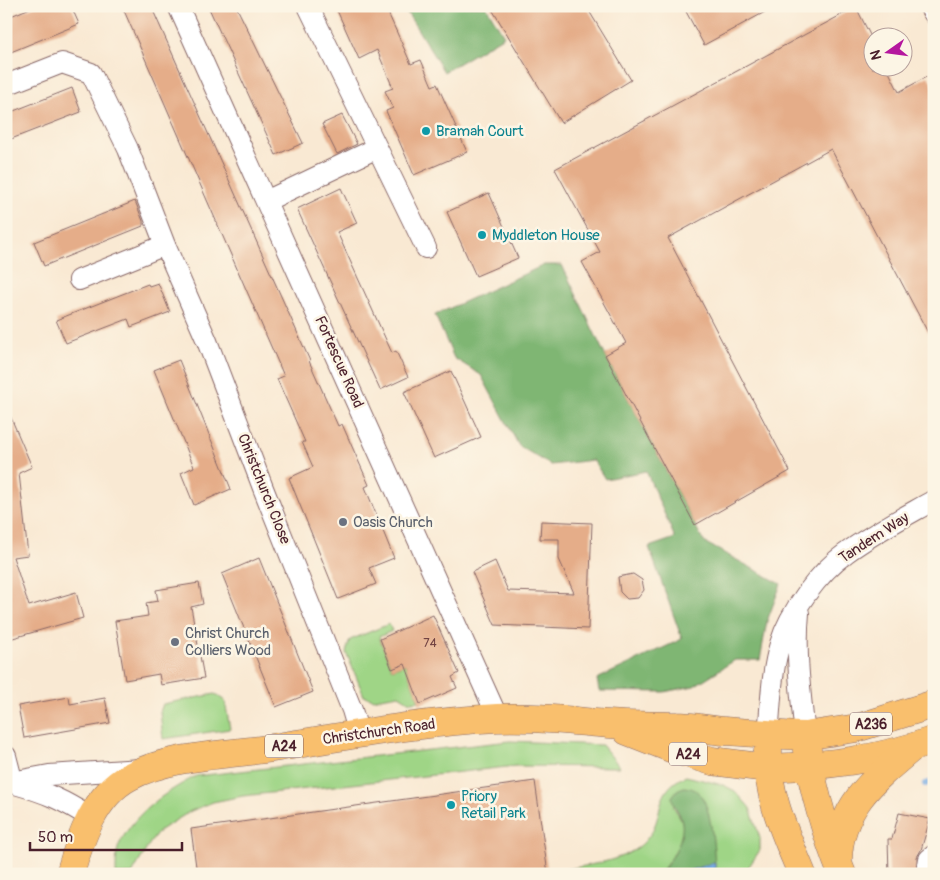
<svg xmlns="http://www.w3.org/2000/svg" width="940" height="880" font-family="Pangolin,sans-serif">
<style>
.green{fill:#9fd586;stroke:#747a58}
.forest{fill:#7fb673;stroke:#646a4f}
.water{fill:#76aae3;stroke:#606487}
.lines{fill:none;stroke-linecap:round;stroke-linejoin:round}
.stream{stroke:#76aae3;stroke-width:6}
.building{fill:#e5ad89}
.minor-casing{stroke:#876666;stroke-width:22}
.primary-casing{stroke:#876666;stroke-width:29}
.trunk-casing{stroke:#876666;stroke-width:29}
.minor{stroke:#fff;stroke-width:20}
.primary{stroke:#f9bf6d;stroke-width:28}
.trunk{stroke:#f9bf6d;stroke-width:28}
.culture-dot{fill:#0f9aa8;stroke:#fcf5e5;stroke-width:2}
.worship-dot{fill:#6b7280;stroke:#fcf5e5;stroke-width:2}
.labels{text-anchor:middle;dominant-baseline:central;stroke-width:5;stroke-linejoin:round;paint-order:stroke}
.number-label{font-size:12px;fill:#714242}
.shield{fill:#fcf5e5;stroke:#7f5f63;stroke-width:1}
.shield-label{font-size:14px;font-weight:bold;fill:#4a1f2b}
.culture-label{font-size:15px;fill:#0d838f;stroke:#fcf5e5;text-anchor:start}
.street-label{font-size:15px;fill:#4a1f2b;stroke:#fcf5e5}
.worship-label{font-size:15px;fill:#5b616d;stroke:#fcf5e5;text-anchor:start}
</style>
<rect width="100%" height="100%" fill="#fcf5e5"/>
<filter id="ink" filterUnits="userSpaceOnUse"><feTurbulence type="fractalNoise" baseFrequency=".02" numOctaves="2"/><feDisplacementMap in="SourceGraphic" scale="10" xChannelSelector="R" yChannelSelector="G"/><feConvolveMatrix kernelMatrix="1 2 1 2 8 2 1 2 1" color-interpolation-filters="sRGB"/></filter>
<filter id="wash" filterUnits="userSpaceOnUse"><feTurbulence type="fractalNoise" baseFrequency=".0096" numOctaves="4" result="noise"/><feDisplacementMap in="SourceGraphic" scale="20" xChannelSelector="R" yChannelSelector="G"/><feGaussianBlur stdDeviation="1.12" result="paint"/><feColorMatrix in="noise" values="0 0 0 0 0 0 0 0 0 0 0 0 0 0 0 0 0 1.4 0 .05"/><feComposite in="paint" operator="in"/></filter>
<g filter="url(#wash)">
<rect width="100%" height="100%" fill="#f9e9d3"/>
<path class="green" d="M389,624L392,631L379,637L392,669L405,664L419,701L410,702L399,695L374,699L364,696L346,652L350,640Z
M215,694L225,701L230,729L163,739L160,712L163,704Z
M510,741L602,745L620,767L516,766L243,796L213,802L191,811L160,830L150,843L132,874H116C116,865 116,850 120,843C136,811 166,792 196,776Z
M686,776L723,785L735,791L750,808L760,838V850L750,865L741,874H715L710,823L702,797L673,806C677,813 683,819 683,828C683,842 668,864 659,874H561L563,870C587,865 628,861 645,841C667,817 651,791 686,776Z"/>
<path class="forest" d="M403,6H486L504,36L444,72Z
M544,265H562L605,355L704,542L781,584L767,621L760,660H735L694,686L664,692L599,691L597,679L682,639L649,547L675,538L646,471L605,479L593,460L551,465L519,446L481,375L454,358L435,315Z
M684,787C692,788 696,789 701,796C712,809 715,856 715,874H659C671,862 687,836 681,818C678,810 673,806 672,797L677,790Z"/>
<path class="water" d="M715,862V874H679Z"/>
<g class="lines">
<path class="stream" d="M925,784L934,782"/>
</g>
<g id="blocks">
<path class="building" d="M35,6H71L79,24L6,54V18Z
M122,6H151L310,361H309L338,426L342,424L369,485L365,487L394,558L369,568L376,584L338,599L289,478L313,467L302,442H305L277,379L284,376Z
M208,6H236L303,143L276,155Z
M335,6H385L411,64L421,60L432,86L437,84L467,152L414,175L386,111L393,108L385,91L393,88L377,50L359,59Z
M490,6H586L631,80L561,123Z
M683,6H776L704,45Z
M856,7L872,39V68H887L899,92L928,76L934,87V344L831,149L668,238L790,471L695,525L605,355L626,343L582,262L600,252L555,169Z
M72,88L81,112L6,141V114Z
M342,115L357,144L337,154L322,124Z
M341,188L357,223L337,232L392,353L396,351L408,377L380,390L297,209Z
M489,193L518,258L476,276L447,212Z
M135,201L143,221V226L44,266L34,242Z
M158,283L170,312L131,327L128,319L66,343L56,320L148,284L149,286Z
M179,360L231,489L194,505L181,473L194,467L154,370Z
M451,371L481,437L434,458L404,392Z
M6,406L32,467L19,473L28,555L13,557L29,606L76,592L83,618L6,640Z
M541,521L592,523L588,629L495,625L472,572L495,561L508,591L574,593L559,559V539H540Z
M259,558L313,692L276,707L222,574Z
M633,574L642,580L644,590L638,598L627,599L620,592L618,577Z
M199,583L203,604L191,607L204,678L161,685L159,674L125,680L115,621L148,616L146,603L158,601L156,590Z
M433,615L459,673L452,677L457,688L420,704L405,664L392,669L380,639Z
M69,697L70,704L105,698L110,723L24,738L18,706Z
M535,781L548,874H197L191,829Z
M899,813L930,819L921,850L917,857L916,874H889L888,839H892Z"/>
</g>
</g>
<g filter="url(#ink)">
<use href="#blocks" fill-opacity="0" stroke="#876666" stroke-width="1"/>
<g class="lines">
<g class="minor-casing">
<path id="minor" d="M178,6L498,718
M308,6L426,248
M929,6L934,14
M6,85L62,63L91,73L128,149L165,245L207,341L263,488L352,710L359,734
M266,201L377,148
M79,280L165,245
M799,613C795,654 801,695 805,736
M768,735C771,704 771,673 780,644C789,613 819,572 846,553C873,533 904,517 934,500
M6,756L13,783
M6,783L49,775L141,769
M15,784C47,793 63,800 91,818
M929,874L927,871L929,859L934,855"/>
</g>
<g class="primary-casing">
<path id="primary" d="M805,736L857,728L934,704
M767,768C824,766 880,760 934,740"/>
</g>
<g class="trunk-casing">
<path id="trunk" d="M627,731L673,749L712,761L767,768
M768,751C766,794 786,835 802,874
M838,860C839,808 872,781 909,750
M70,874C80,839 95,795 129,777C168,756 223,755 266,749C342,737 420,722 497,718C534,716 572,721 609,724C632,726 654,725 677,726C693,726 709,730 725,731C752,733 778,735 805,736C811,784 824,829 842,874"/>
</g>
<use href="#minor" class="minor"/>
<use href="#primary" class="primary"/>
<use href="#trunk" class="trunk"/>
</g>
</g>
<g class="culture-dot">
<circle cx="426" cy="131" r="5"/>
<circle cx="482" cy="235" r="5"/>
<circle cx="451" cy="805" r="5"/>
</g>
<g class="worship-dot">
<circle cx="343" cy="522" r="5"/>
<circle cx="175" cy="642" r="5"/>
</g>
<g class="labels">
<g class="number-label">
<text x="430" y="643">74</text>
</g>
<g class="shield">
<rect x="850" y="712.5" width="42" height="23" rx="4"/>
<rect x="265" y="734.5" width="38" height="23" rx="4"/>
<rect x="669" y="742.5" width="38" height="23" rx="4"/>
</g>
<g class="shield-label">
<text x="871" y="724">A236</text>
<text x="284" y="746">A24</text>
<text x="688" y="754">A24</text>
</g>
<g class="culture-label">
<text x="436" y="131">Bramah Court</text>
<text x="492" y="235">Myddleton House</text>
<text x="461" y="796">Priory<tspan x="461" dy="17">Retail Park</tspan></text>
</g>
<g class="street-label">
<text transform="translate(339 362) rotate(66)">Fortescue Road</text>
<text transform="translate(264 489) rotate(68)">Christchurch Close</text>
<text transform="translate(874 538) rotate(-33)">Tandem Way</text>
<text transform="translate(379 732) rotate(-8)">Christchurch Road</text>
</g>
<g class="worship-label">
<text x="353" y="522">Oasis Church</text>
<text x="185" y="633">Christ Church<tspan x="185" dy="17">Colliers Wood</tspan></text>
</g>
</g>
<rect width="940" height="880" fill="none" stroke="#fcf5e5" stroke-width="25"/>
<g transform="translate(888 52) rotate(256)"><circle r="24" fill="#fcf5e5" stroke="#b59f9b"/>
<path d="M0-4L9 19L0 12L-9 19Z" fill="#b5179e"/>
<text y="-8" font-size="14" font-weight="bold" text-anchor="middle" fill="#4a1f2b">N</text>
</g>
<path d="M30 842v8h152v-8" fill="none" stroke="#4a1f2b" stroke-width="2.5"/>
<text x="38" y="842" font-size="15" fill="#4a1f2b" stroke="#fcf5e5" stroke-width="4" paint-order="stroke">50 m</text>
</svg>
